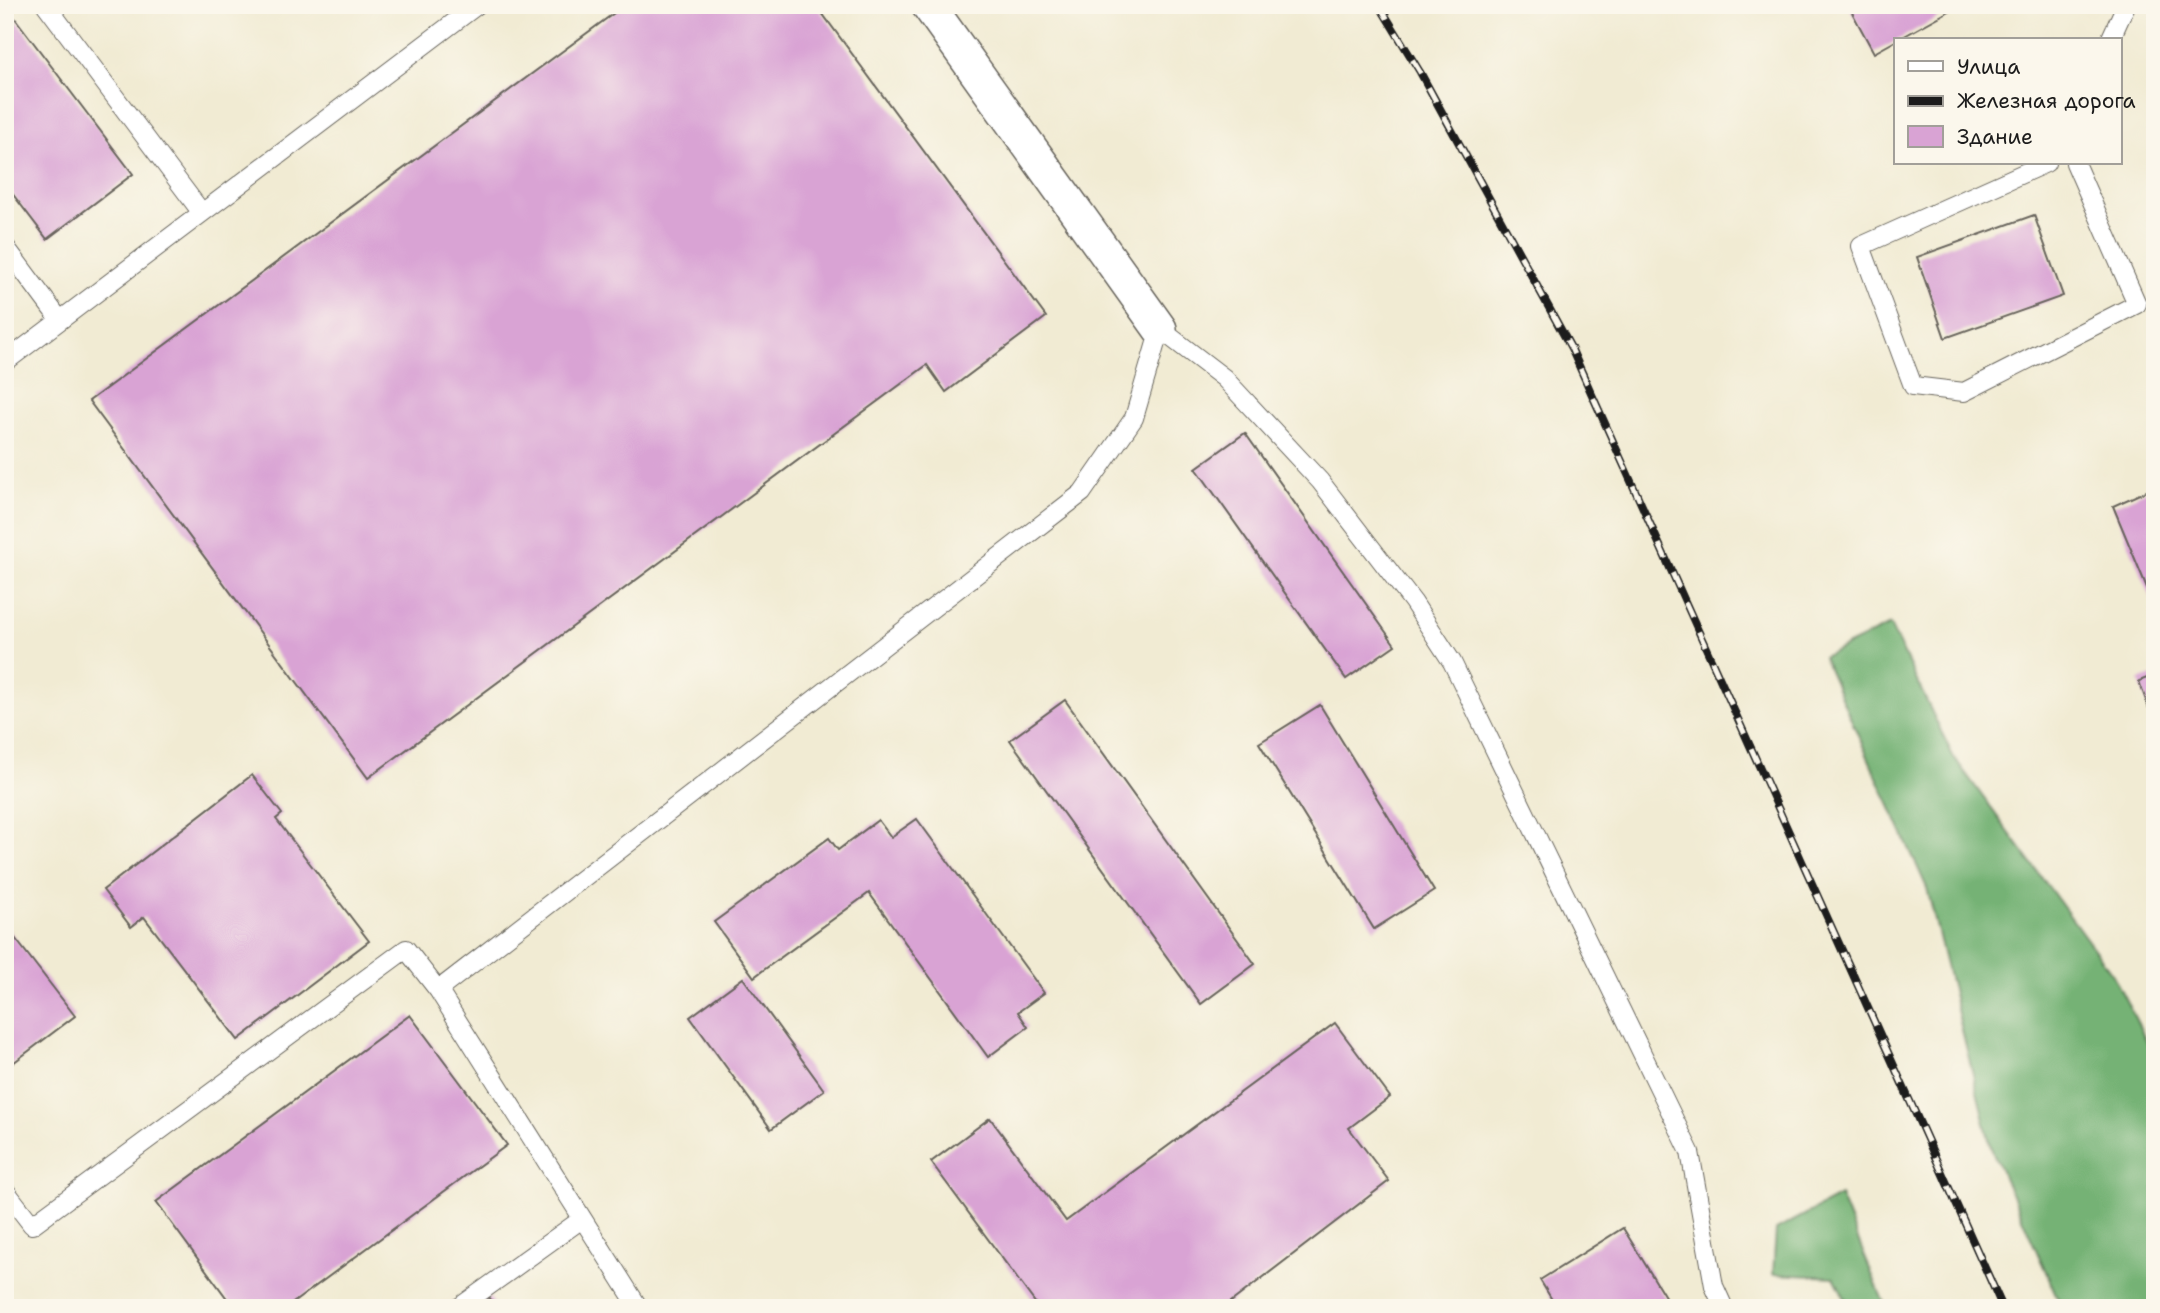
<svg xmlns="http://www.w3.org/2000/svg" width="2160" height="1313" font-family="'Shantell Sans',sans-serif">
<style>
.forest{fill:#74b274;stroke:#486748;stroke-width:2}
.building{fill:#d9a3d4}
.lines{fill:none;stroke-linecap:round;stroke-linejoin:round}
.service-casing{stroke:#67645c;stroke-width:20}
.minor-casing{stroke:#67645c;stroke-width:36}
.service{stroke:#fff;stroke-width:18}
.minor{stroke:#fff;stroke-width:33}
.rail-casing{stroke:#1c1c1c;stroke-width:8}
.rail{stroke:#fbf7ec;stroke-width:5;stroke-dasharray:16;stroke-linecap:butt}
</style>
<rect width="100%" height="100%" fill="#fbf7ec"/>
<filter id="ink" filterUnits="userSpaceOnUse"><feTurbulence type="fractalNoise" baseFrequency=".0143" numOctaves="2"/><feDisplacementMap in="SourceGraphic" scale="14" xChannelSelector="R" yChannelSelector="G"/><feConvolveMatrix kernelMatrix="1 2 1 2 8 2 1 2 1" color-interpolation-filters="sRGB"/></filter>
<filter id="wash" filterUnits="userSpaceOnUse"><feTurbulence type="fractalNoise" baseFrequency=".00686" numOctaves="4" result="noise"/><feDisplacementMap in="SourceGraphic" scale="28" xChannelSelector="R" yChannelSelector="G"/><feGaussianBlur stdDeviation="1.57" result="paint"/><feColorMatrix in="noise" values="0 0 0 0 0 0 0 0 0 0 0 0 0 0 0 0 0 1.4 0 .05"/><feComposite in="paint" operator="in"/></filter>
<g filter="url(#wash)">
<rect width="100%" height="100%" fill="#f1ebd3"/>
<path class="forest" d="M1890,625L1953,756L2113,975L2155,1057V1308H2062L1991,1148L1927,888L1823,657Z
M1840,1196L1886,1308H1850L1834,1277L1773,1274L1776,1230Z"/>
<g id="blocks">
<path class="building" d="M5,5L133,174L47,239L5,184Z
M625,5H816L1046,317L946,392L927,365L368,778L89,401Z
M1848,5H1960L1874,53Z
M2034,215L2063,296L1945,338L1917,257Z
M1245,433L1395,645L1346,679L1196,468Z
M2155,487V607L2113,506Z
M2155,675V723H2154L2139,681Z
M1065,700L1255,964L1201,1004L1010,740Z
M1320,705L1434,891L1374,929L1259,743Z
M252,775L282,814L276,819L369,941L238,1040L144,917L131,927L103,890Z
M917,819L1044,993L1018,1012L1028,1027L988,1057L869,893L754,977L714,922L829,838L838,850L878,820L891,837Z
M5,925L75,1016L5,1069Z
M743,978L824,1090L771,1129L690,1017Z
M410,1015L507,1145L286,1308H234L156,1202Z
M1335,1023L1390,1097L1349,1128L1389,1181L1223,1308H1039L931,1162L990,1118L1066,1221Z
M1623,1228L1672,1308H1557L1540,1280Z
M489,1297L497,1308H474Z"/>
</g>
</g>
<g filter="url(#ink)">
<use href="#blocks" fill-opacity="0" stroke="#67645c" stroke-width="2"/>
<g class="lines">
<g class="service-casing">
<path id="service" d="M46,5L202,213
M2110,40L2126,5
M2046,163L1861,246L1913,386L1964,392L2137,304L2075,163
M5,246L60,320
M5,362L477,5
M5,1190L32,1225L406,949L438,990
M458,1308L582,1219
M639,1308L438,990L1082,493L1134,418L1160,329L1224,378L1320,481L1413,602L1452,662L1690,1152L1714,1286L1724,1308"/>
</g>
<g class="minor-casing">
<path id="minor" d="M928,5L1160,329"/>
</g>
<use href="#service" class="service"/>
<use href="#minor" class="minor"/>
<g class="rail-casing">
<path id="rail" d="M1379,5L1420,72L1571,348L2003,1308"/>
</g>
<use href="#rail" class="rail"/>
</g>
</g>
<rect width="2160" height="1313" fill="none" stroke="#fbf7ec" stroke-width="28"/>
<rect x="1894" y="38" width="228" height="126" fill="#fbf7ec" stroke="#a29f99" stroke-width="2"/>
<rect x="1908" y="61" width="35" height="10" fill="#ffffff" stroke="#a29f99" stroke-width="2"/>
<text x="1957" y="74" font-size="21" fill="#1c1c1c">Улица</text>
<rect x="1908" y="96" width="35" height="10" fill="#1c1c1c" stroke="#a29f99" stroke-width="2"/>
<text x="1957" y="108" font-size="21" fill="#1c1c1c">Железная дорога</text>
<rect x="1908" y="126" width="35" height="21" fill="#d9a3d4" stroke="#a29f99" stroke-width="2"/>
<text x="1957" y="144" font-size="21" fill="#1c1c1c">Здание</text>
</svg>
